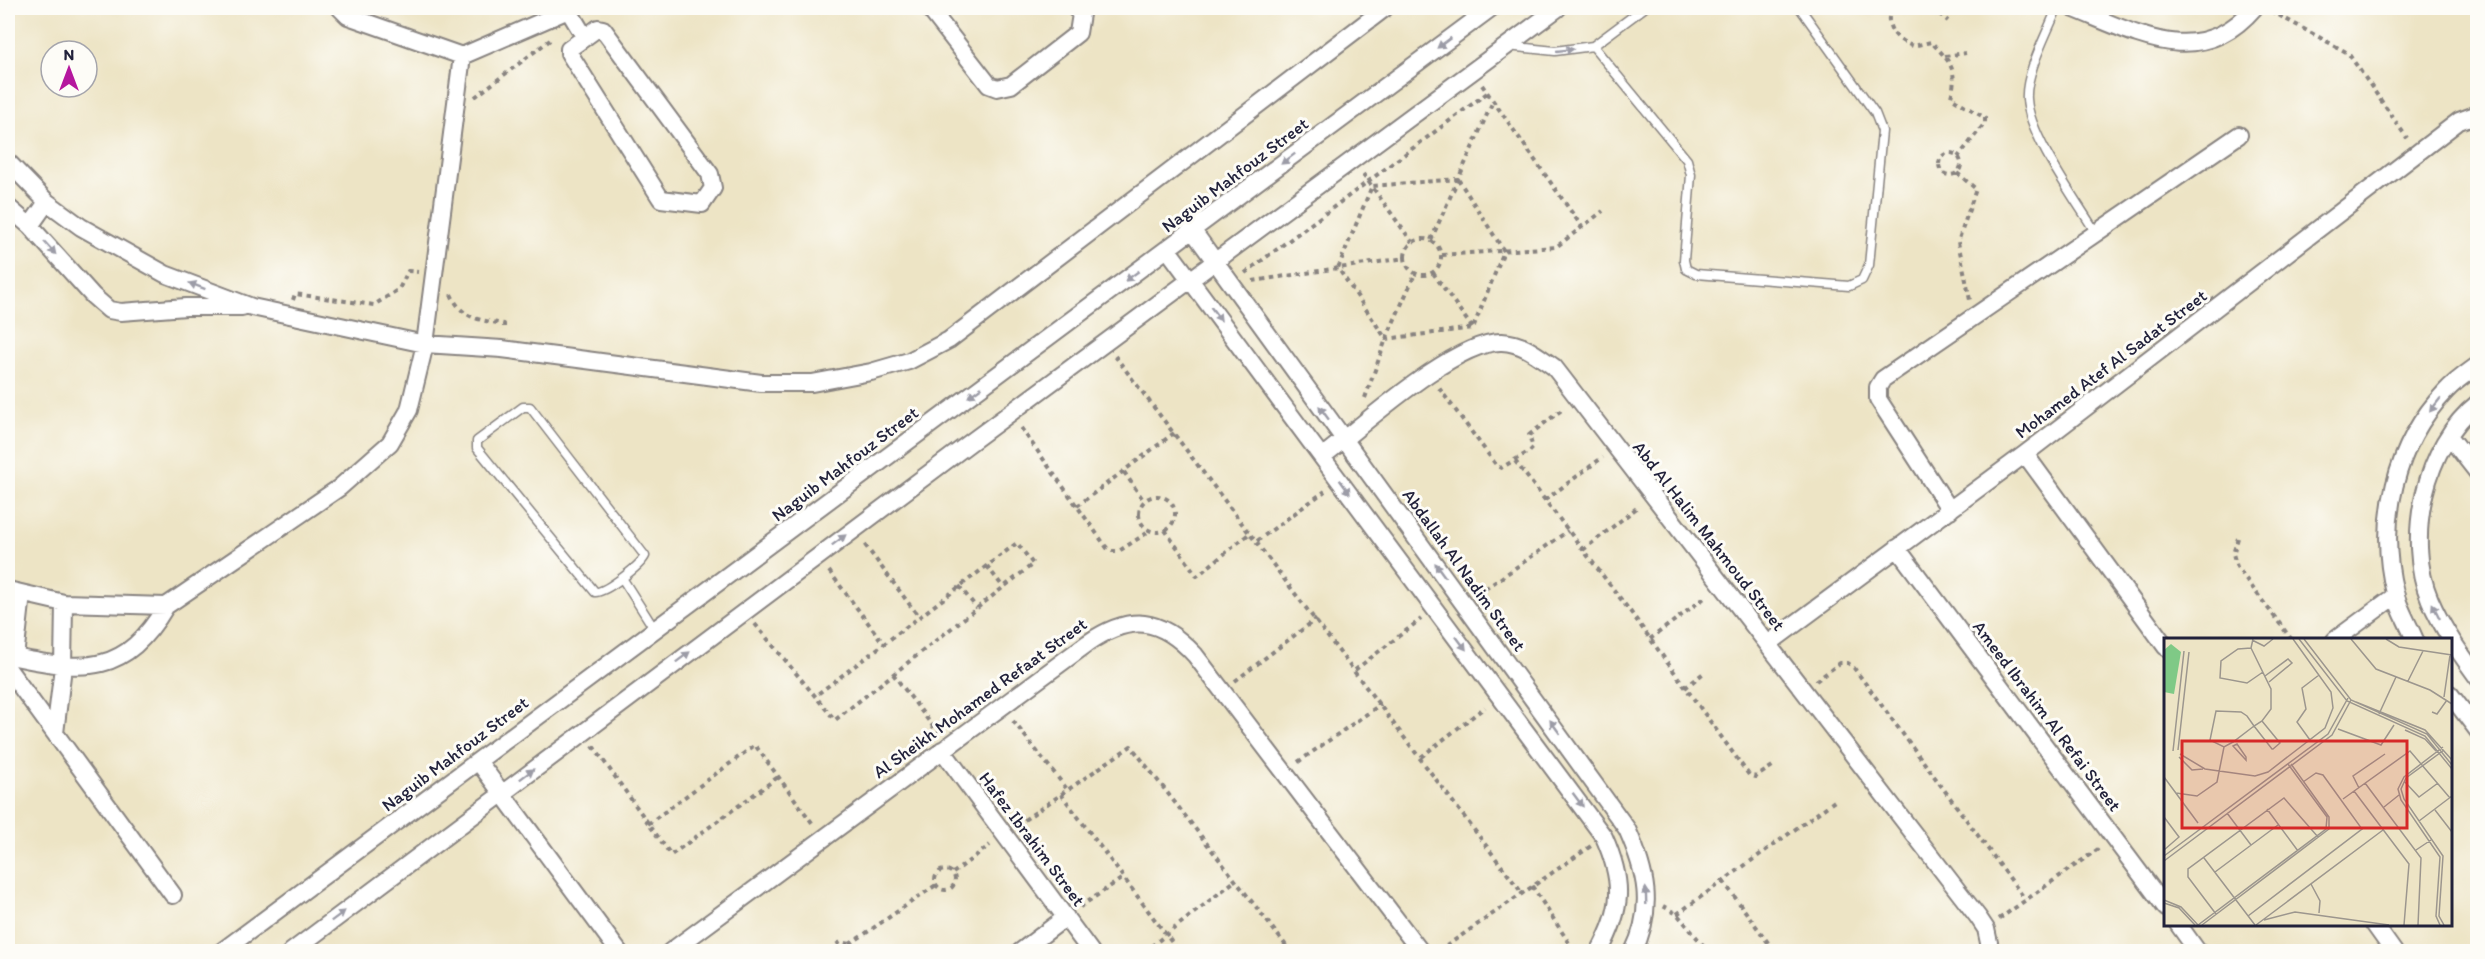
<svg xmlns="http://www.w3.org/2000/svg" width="2485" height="959" font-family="Itim,sans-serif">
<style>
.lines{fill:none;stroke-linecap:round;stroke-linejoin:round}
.service-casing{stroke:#888380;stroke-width:11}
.minor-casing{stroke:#888380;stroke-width:20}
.path{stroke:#888380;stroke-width:4;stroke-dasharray:4.5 4.5;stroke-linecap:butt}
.service{stroke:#fff;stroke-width:8}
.minor{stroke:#fff;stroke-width:16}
.oneway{fill:#9c9ca7}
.labels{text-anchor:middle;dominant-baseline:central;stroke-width:6;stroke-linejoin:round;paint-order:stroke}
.street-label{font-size:18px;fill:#22223b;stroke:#fdfcf7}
.inset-road{fill:none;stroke:#9c968e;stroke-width:1.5}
.view{fill:#d62828;fill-opacity:0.15;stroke:#d62828;stroke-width:3}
.inset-edge{fill:none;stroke:#22223b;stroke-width:3}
</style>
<rect width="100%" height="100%" fill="#fdfcf7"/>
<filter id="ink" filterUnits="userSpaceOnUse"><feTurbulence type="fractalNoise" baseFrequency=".0167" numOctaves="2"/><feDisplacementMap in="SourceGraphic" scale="12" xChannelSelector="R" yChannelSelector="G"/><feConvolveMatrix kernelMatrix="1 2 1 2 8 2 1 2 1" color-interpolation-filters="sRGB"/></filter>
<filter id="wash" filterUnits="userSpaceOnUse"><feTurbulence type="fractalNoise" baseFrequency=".008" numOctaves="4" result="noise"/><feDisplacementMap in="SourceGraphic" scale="24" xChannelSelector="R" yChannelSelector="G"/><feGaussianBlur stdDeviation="1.35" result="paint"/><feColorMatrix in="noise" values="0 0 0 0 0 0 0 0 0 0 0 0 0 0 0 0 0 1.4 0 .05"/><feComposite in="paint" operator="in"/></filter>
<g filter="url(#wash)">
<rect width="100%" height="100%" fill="#ede4c5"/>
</g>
<g filter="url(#ink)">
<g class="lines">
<g class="service-casing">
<path id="service" d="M2057,8C2048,32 2025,73 2027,99C2029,136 2076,200 2096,233
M1507,46L1555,51L1593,46L1644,8
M1593,46L1687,160L1691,175L1684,260L1686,269L1696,274L1849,286L1862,280L1869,265L1882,131L1875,113L1800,8
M523,407H530L645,556C640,566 605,593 595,592L477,448V441Z
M622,578L655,630"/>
</g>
<g class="minor-casing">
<path id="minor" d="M340,8L348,16L462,56L573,8
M929,8L989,85L997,88L1011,85L1078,33L1081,14L1075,8
M2072,8C2136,33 2199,72 2254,8
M569,11L584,36
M598,28L603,29L710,174L713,188L702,204L661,199L569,53V49Z
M8,162L47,202L81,227L165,274L252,307L425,344L502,349L761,383H812L871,372L909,361L949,340L1385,8
M8,207L30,226L93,296L109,310L121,312L186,307H242
M30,226L47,202
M1193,231L1627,829C1646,872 1655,907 1633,952
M1168,250L1604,837C1624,882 1623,909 1599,952
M2478,403C2425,444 2404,539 2430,600C2442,628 2460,653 2478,678
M2449,436L2478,473
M2025,454L2166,647
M1323,456C1361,427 1455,340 1502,342C1523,343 1537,355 1554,367L1978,917L1986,929L1991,952
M1950,510L1878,399V387L1883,379L2239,135
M1897,548L2166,908
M8,590L64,603L166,606L339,488L390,443L409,410L425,344L462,56
M2335,640L2396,595
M2415,640C2409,625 2399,609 2395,593C2377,522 2395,444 2446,391C2455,381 2467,373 2478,365
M1768,644L2025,454L2459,121L2478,114
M15,657L22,594
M8,658L15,657C86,672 125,675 166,606
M8,669L173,895
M2450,694L2478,731
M55,733L63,667L64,603
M942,750L1091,952
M478,761L619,952
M2178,924L2198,952
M2374,924L2394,952
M221,952L1491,8
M291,952L971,442L1558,8
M670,952L1088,643C1130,614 1160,617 1195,655L1421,952
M1020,952L1066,917"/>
</g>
<path class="path" d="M1891,8C1884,26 1895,40 1913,46L1931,42C1951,62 1958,70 1951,97L1985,118V123L1958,157
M1932,8L1948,21
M2271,11L2348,53L2407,138
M1945,56L1966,53
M1482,85L1582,227
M475,97L550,40
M1939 164a11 11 0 1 1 22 0a11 11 0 1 1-22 0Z
M1957,173L1976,189L1958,242L1970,300
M1363,174L1412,242
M1458,179L1504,251L1473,328L1386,339L1338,268L1372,186Z
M1405 257a18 18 0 1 1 36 0a18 18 0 1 1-36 0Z
M1431,240L1493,101
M1442,255L1556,247L1603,211
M1245,273L1487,93
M1433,273L1474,330
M1253,281L1405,258
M451,294C462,319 479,320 504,324V331
M293,300L295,294L374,305L399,289L408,271L418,272
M1115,356L1522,893
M1439,388L1497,466L1501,468L1530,451L1533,448L1529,435L1563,409
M1365,398L1386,339L1415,274
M1021,428L1107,548L1112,551H1119L1150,531
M1515,461L1630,611L1749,775L1756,777L1774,765
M1124,472L1144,501
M1139 514a18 18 0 1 1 36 0a18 18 0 1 1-36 0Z
M1545,500L1603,457
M1077,506L1174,433
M1165,530L1197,576L1250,533
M2238,538L2233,554L2237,567L2292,640
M1257,541L1325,491
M865,545L919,617
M1583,550L1638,507
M987,566L1003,587
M829,571L884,644
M959,586L977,608
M1478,594L1568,531
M755,624L835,720L1033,564L1017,543L815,696
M1650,639L1707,596
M1355,670L1421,619
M893,674L938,733
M1235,681L1316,619
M1816,681L1840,663H1848L1854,668L2025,899
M1685,688L1706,671
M1013,721L1067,789
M593,746L671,855L778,777
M1421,757L1485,707
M1298,762L1381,704
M1061,794L1179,952
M648,824L755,745L813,824
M1017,825L1131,746L1291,952
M935 880a10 10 0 1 1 20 0a10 10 0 1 1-20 0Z
M953,873L990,845
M1723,881L1775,952
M1532,886L1575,952
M1663,906L1677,914L1709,952
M1080,907L1124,877
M1677,914L1836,800
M1999,919L2101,847
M850,944L936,885
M1439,951L1591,846
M833,952L834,946L841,942L850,944L853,952
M1144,952L1236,880"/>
<use href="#service" class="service"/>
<use href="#minor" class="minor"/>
</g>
<defs><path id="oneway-solid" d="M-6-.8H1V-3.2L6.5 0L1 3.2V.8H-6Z" transform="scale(1.5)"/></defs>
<g class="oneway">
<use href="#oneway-solid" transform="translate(1444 43) rotate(143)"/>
<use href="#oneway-solid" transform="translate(1565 50) rotate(-6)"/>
<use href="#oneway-solid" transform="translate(1288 159) rotate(143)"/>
<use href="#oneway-solid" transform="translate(50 248) rotate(48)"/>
<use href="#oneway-solid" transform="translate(1132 276) rotate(144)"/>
<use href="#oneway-solid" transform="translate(197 286) rotate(-159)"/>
<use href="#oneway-solid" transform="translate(1216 314) rotate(53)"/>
<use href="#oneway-solid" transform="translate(975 392) rotate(144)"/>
<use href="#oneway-solid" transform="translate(2435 405) rotate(128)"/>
<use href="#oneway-solid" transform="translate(1324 413) rotate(-126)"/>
<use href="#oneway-solid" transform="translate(1345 487) rotate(54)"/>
<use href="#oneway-solid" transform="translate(839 540) rotate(-37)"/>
<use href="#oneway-solid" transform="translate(1440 570) rotate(-126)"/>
<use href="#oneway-solid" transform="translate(2436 611) rotate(-116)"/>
<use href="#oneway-solid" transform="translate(1461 643) rotate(53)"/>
<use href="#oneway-solid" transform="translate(683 657) rotate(-37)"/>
<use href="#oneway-solid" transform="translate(1555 727) rotate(-126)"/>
<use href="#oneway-solid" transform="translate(527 774) rotate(-37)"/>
<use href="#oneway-solid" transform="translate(1578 800) rotate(53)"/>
<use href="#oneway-solid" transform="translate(1646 896) rotate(-92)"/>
<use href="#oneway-solid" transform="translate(338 916) rotate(-37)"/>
</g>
</g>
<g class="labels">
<g class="street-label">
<text transform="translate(1235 175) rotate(-37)">Naguib Mahfouz Street</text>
<text transform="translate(2111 364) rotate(-37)">Mohamed Atef Al Sadat Street</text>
<text transform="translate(845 464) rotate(-37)">Naguib Mahfouz Street</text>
<text transform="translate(1709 536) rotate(52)">Abd Al Halim Mahmoud Street</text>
<text transform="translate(1464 570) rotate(54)">Abdallah Al Nadim Street</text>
<text transform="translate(980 698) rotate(-36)">Al Sheikh Mohamed Refaat Street</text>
<text transform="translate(2047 716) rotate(53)">Ameed Ibrahim Al Refai Street</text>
<text transform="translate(455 754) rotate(-37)">Naguib Mahfouz Street</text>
<text transform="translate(1032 839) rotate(53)">Hafez Ibrahim Street</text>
</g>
</g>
<g transform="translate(2164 638)">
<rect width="288" height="288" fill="#ede4c5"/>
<path d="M7,6L17,14L10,56L0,54V12Z" fill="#7fc986"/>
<path class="inset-road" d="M89,1L87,10L107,51V71L98,83L90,88L69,104L60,109L46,102L52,73L77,74L83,78L90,88L108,111H109L116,105L98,83M135,1L183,63L261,98L288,131M140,1L187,62L263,96L288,127M187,1L212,31L266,52L288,66M222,1L235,9L288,17M88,2L100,8L109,1M87,10L74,11L57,23L56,40L83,45L99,34M101,38L124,21L128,25L105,44M244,43L259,13M280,59L286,17M192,64L261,92L288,122M268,74L273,76L283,62M215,76L232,39M174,91L217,107L230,87M241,92L261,101L272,113M146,102L133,84L142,71L138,50L155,37M73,106L82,119V122L69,108ZM14,112L25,14M9,113L20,13M16,116L41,131L91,138L104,134L161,90L169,70L167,54L129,1M15,119L28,132L39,131M0,139L34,185M240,143L255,159L274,145M201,145L257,220L254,287M195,150L189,138L221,116M190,153L245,226L240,287M12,155L33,158L53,144L60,109M179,161L246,113L286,160M220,169L235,157M103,171L134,213M271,172L288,194M63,175L87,207M0,179L15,199L0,212M255,183L288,158M252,212L267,202M0,218L164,96L184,60M40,220L91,287M0,223L168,97L187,62M51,234L114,187M147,246L156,263L155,275M0,262L17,269L34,287L162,191L163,179L124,126M0,265L15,270L31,287M52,276L24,239V231L120,160L154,199M84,278L198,191L159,137L152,135L139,144M100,282L131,274L225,287M38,287L165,191V179L127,126M92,287L219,192M276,287L272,278L276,219L237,162L234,151L240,139L279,109M280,287L275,278L279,218L240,161L237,151L242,140L280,112"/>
<path class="view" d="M18,103H243V190H18Z"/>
<rect width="288" height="288" class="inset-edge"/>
</g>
<rect width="2485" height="959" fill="none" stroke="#fdfcf7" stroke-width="30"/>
<g transform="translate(69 69)"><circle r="28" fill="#fdfcf7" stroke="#a5a5ac" stroke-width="1.5"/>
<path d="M0-4.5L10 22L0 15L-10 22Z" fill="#b5179e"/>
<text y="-9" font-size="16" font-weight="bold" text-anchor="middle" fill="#22223b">N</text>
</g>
</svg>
